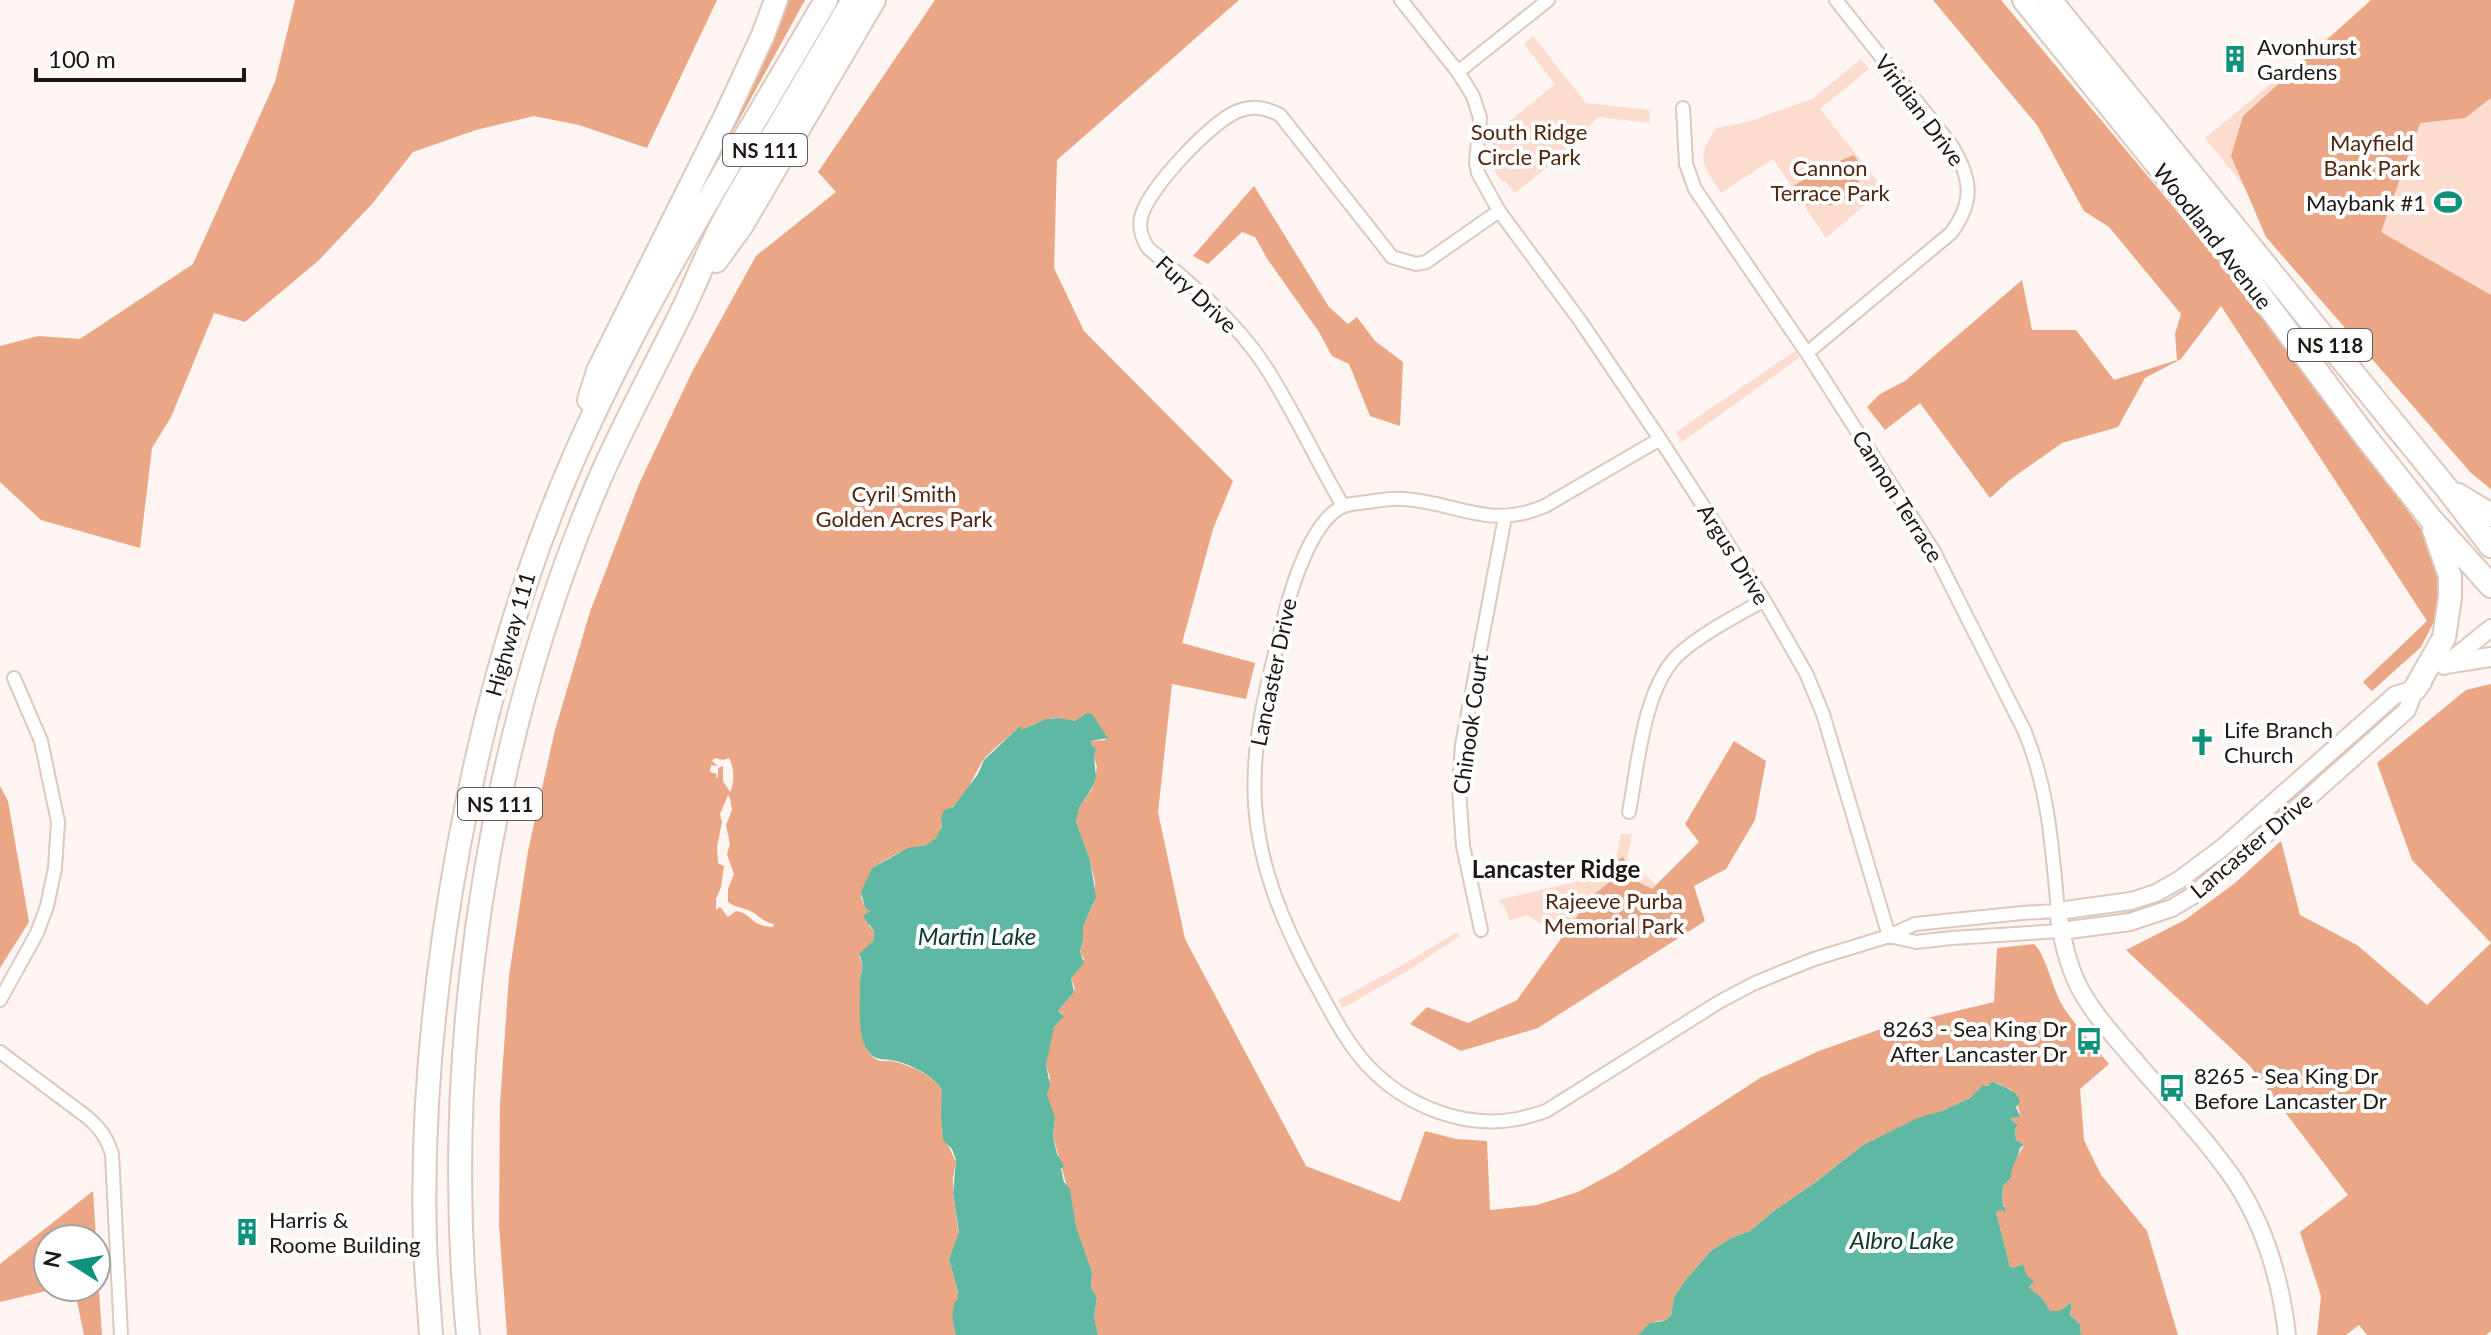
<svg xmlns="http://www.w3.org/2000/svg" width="2491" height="1335" font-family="Lato,sans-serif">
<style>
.green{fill:#fcdcce}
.forest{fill:#eba686;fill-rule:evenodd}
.water{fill:#5fb8a2}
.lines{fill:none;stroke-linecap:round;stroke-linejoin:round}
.street-casing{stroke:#ddc8be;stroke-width:16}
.secondary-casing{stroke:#ddc8be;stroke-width:20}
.primary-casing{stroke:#ddc8be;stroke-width:22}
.highway-casing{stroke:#ddc8be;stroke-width:26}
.street{stroke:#fff;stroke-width:12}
.secondary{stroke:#fff;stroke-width:16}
.primary{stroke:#fff;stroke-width:18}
.highway{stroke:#fff;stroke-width:22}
.labels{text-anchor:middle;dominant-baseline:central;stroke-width:8;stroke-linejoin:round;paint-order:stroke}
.shield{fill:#fff;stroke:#625d5a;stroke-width:2}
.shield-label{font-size:20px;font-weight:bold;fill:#1e1713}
.poi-label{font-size:22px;fill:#1e1713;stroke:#fff;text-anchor:start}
.street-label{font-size:22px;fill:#1e1713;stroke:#fff}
.park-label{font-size:22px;fill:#532610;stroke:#fff}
.neighbourhood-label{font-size:24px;font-weight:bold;fill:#1e1713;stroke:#fff}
.water-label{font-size:24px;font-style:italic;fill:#0e382f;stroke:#fff}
</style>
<rect width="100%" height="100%" fill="#fdf5f1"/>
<path class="green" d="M2373,0H2491V491L2205,138Z
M1533,36L1586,103L1649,110L1650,123L1598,117L1565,153L1515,193L1505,181L1502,182L1492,167L1490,155L1494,134L1555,84L1524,44Z
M1861,59L1869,69L1820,109L1884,189L1826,238L1773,159L1721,193C1701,162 1696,160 1716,128L1747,122L1812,99Z
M1795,351L1799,358L1682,442L1676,432Z
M1621,834H1632L1627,859L1678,904L1562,939L1528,915L1509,920L1505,907L1498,900L1588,879L1617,855Z
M1457,932L1460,936L1406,972L1343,1008L1338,1000L1399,967Z"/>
<path class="forest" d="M295,0H717L647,148L579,125L534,116L476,130L413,152L372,204L318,261L245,322L214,313L171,417L152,448L140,548L41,520L0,482V346L38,336L80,339L193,264L275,82Z
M775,0H805L722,151Z
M935,0H1239L1057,160L1054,268L1084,331L1233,481L1213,529L1182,643L1255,663L1246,699L1172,684L1158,812L1185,939L1306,1166L1400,1202L1425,1131L1456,1139L1487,1141L1490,1210L1537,1205L1578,1192L1617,1171L1760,1078L1819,1051L1881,1029L1994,1002L1997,948L2034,944C2046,954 2053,992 2064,1008C2077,1028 2094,1046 2109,1064L2080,1089L2084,1140L2101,1175L2147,1231L2178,1335H2081L2080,1324L2070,1315L2072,1302L2059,1311H2050L2043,1299L2029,1287C2029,1278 2024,1273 2023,1264L2013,1268L2010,1267L1996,1212L2005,1207L2002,1201L2003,1186L2011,1178L2010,1169L2024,1145L2016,1140L2015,1129L2018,1125L2011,1120L2012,1117L2017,1118L2020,1113L2012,1090L1992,1081L1990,1086L1984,1085L1970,1098L1942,1111L1917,1119L1863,1145L1816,1182L1775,1210L1750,1231L1731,1238L1712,1250L1687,1278L1674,1297L1671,1316L1664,1321C1651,1319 1647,1329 1638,1335H1098L1094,1317L1097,1298L1091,1287L1092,1272L1074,1223L1073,1209L1053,1136L1055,1120L1047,1094L1050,1078L1046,1065L1047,1052L1054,1027L1063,1014L1058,1011L1073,993L1075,989L1071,978L1084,959L1080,953L1083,941V927L1094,902L1095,883L1090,860L1076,822L1079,808L1093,787L1097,767L1094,757L1096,748L1091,745V741L1105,740L1107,736L1093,718C1082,718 1082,719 1074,721C1069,722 1065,719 1060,718C1046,717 1034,724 1022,730L1019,727C1009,738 989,751 982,762C973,777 962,806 944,811C940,819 944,827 939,834C931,846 923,845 912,848C899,851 884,861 872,868L861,897L865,908L870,912L869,926L874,931L873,941L859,956C866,968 859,974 860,985C862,1006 855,1041 873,1057C880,1064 888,1059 896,1062C914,1067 932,1075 942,1090V1132L956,1162L953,1178V1193L959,1235L949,1259L958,1292V1298C951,1307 952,1324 956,1335H507L499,1225L500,1104L509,976L528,851L555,730L590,612L639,484L693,370L756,256L836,192L818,172ZM715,758L723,760L729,758C734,766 735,783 730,792L723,781V766L718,768V778L716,777L717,774L710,772L711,765L718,766L712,761ZM728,795L730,798L732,810L726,825L730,844L727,854L734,874L728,889V902C735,907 740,907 748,910C758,914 762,922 774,924L773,927C750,926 753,914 736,911L728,917L720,907L716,910V899L721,887L724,866L718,863L717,847L722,822L720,814Z
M1933,0H2001L2246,294L2309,377L2427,537L2446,598L2421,647L2372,691L2363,682L2427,621L2221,306L2181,359L2145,378L2118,427L2062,443L2011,479L1990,498L1920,403L1885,430L1867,407L1880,394L1905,381L2022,280L2032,330H2076L2114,380L2177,360L2175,334L2181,314L2109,227L2084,211L2037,125Z
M2371,0H2491V98L2465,118L2420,123L2381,232L2491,295V489L2471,473L2266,237L2231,156L2243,116Z
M1854,155L1863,169L1855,193L1838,205H1793L1781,194L1818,170Z
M1254,186L1329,307L1348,324L1357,317L1375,341L1403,362L1400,426L1370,416L1349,364L1332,356L1319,332L1268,260L1255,237L1242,232L1208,264L1193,256Z
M2491,684V943L2412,860L2377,763L2466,690Z
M1734,741L1766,761L1755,820L1726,869L1694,886L1705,921L1538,1028L1461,1051L1410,1024L1427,1007L1468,1023L1517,1000L1591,897L1611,881L1619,859L1623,857L1636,881L1652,889L1699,842L1685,824Z
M0,786L8,801L29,922L0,968Z
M2281,841L2300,915L2357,945L2427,1005L2491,943V1331L2486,1335H2367L2359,1325L2346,1335H2317L2321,1296L2300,1232L2348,1195L2250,1066L2126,950L2185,920L2235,883Z
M93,1191L96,1239H48V1287H63L0,1302V1264Z
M96,1247L102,1335H84L74,1287H96Z"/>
<path class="water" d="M1087,713L1092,714L1108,738L1091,741V745L1096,748L1094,757L1096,777L1093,786L1079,808L1076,822L1090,860L1096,897L1083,927V941L1080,952L1084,963L1071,978L1074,992L1058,1011L1064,1016L1054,1027L1046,1065L1050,1085L1047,1094L1055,1118L1053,1136L1057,1154L1064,1166L1061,1169L1064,1182L1070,1189L1076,1227L1092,1272L1091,1287L1097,1298L1094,1317L1098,1335H956C952,1324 950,1306 958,1298V1292L949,1259L959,1232L953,1193L956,1160L952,1149L943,1140L941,1114L942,1090C932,1075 914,1066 896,1061C881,1058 873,1062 865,1046C858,1034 860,999 860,984C860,970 866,969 859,954L873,941L874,931L864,918V915L870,912L865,908L861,892L872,868L908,848L926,845L935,839L942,827L941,818L944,810L953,807L978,774L984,760L1019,727L1022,726L1021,730L1046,719L1060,718L1075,721Z
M1992,1081C2002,1087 2017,1089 2020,1102L2016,1107L2020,1116L2016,1118L2012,1117L2011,1120L2018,1125L2015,1129L2016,1140L2024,1145L2020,1148C2018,1159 2010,1167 2011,1178L2003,1186L2002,1201L2006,1212L2000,1210L1996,1212L2010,1267L2013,1268L2023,1264L2027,1276L2034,1281L2029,1287L2043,1299L2050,1311H2059L2072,1302L2070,1315L2080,1324L2081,1335H1638L1650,1323L1664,1321L1671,1316L1674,1297L1687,1278L1712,1250L1731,1238L1750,1231L1775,1210L1816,1182L1863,1145L1920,1117L1942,1111L1970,1098L1983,1085L1989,1086Z"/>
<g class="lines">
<g class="street-casing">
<path id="street" d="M1401,0L1458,72L1473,96L1480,118L1476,163L1478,173L1499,211L1581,322L1660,439L1764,600L1806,673L1823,714L1889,936
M1458,72L1548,0
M1807,353L1951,233C1975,201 1971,178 1952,146L1836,0
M1660,439L1545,506C1489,530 1459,503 1404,499C1392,498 1380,500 1368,502C1361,503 1351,503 1344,506C1313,518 1292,585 1285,614C1269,677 1251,739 1255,804C1259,867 1284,926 1314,981C1330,1010 1346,1043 1369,1067C1406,1106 1464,1129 1517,1119C1527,1117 1537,1114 1546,1111L1719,1002L1755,983L1814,959L1889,936L1915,924L2022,913L2058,911C2052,848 2049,789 2024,730L1933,550L1807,353L1695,189L1686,164L1683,108
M1343,506C1316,460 1294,411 1265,366C1235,320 1190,283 1148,248C1141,237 1138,227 1142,214C1151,186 1211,122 1238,111C1253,105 1266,108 1280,115L1392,257L1416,264L1426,262L1499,211
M1629,812C1638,765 1643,688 1679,654C1704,632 1735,617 1764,600
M1481,930L1463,846L1459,790L1462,745L1505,517
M1889,936L1916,942L1952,938L2061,931
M0,1000L37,933L47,906L55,868L58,822L41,741L14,678
M0,1052L87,1117C100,1128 107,1138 112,1154L121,1335"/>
</g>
<g class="secondary-casing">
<path id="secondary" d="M2444,666L2491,628
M2061,931L2130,922L2172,908L2192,896L2289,815L2407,710L2415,689
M2287,1335C2281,1281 2265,1227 2235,1181C2204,1136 2165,1096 2130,1055C2112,1034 2092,1012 2079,987C2067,963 2062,938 2058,911L2131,901L2156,893L2179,880L2222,848L2395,695L2415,689L2423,683"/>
</g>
<g class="primary-casing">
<path id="primary" d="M2446,664L2491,657"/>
</g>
<g class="highway-casing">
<path id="highway" d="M2024,0L2235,261L2365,436L2430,518L2491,586
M2050,0L2448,490L2491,546
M716,261L742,225L874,0
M589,400L598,371L726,115L763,35L776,0
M2458,495L2491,515
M2415,689L2444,638L2450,597V576L2434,530
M431,1335C429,1304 426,1273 425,1242C421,1110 435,975 459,845C483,716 517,590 569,469C639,305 737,154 826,0
M468,1335C440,1053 488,738 600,478C626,419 657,363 685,305C699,275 711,244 727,215C740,190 756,166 770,141C798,94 825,47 853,0"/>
</g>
<use href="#street" class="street"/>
<use href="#secondary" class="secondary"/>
<use href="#primary" class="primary"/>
<use href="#highway" class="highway"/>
</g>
<defs>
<g id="building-bare" transform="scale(2.16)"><path d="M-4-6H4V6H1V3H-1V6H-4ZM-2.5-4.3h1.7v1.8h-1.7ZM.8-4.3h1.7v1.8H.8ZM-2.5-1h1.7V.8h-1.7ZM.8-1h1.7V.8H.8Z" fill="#0f927a" stroke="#fff" stroke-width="2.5" paint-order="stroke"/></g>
<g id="stadium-bare" transform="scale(2.16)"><path d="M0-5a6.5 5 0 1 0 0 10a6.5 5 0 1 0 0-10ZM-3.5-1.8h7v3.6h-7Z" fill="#0f927a" stroke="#fff" stroke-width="2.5" paint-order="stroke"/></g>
<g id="church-bare" transform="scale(2.16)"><path d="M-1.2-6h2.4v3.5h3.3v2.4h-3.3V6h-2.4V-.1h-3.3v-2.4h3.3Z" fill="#0f927a" stroke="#fff" stroke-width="2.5" paint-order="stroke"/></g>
<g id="bus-bare" transform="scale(2.16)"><path d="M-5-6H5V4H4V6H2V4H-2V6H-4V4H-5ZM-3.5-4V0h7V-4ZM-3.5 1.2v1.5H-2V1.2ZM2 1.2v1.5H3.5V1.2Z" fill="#0f927a" stroke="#fff" stroke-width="2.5" paint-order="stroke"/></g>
</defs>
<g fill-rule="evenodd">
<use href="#building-bare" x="2235" y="59"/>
<use href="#stadium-bare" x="2448" y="202"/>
<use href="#church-bare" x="2202" y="742"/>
<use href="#bus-bare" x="2089" y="1041"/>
<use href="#bus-bare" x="2172" y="1088"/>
<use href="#building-bare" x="247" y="1232"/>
</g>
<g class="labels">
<g class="shield">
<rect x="723" y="134" width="84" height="32" rx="6"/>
<rect x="2288" y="329" width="84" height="32" rx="6"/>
<rect x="458" y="788" width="84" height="32" rx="6"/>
</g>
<g class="shield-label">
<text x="765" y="150">NS 111</text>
<text x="2330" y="345">NS 118</text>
<text x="500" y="804">NS 111</text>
</g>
<g class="poi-label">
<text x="2257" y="46">Avonhurst<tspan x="2257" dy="25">Gardens</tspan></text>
<text x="2426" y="202" text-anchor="end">Maybank #1</text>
<text x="2224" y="729">Life Branch<tspan x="2224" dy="25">Church</tspan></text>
<text x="2067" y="1028" text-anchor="end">8263 - Sea King Dr<tspan x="2067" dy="25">After Lancaster Dr</tspan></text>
<text x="2194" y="1075">8265 - Sea King Dr<tspan x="2194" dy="25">Before Lancaster Dr</tspan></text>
<text x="269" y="1219">Harris &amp;<tspan x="269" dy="25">Roome Building</tspan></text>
</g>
<g class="street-label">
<text transform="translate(1920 110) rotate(53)">Viridian Drive</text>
<text transform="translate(2213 236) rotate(52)">Woodland Avenue</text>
<text transform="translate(1197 294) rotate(43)">Fury Drive</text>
<text transform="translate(1898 496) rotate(58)">Cannon Terrace</text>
<text transform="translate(1734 554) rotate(58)">Argus Drive</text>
<text transform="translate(510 634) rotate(-74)">Highway 111</text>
<text transform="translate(1273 672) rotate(-78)">Lancaster Drive</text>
<text transform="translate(1470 724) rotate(-82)">Chinook Court</text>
<text transform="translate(2251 845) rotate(-40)">Lancaster Drive</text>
</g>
<g class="park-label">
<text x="1529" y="131">South Ridge<tspan x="1529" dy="25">Circle Park</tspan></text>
<text x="2372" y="142">Mayfield<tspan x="2372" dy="25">Bank Park</tspan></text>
<text x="1830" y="167">Cannon<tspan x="1830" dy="25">Terrace Park</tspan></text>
<text x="904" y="493">Cyril Smith<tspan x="904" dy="25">Golden Acres Park</tspan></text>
<text x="1614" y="900">Rajeeve Purba<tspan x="1614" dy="25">Memorial Park</tspan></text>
</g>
<g class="neighbourhood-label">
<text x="1556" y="868">Lancaster Ridge</text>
</g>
<g class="water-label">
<text x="977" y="935">Martin Lake</text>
<text x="1902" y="1239">Albro Lake</text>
</g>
</g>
<g transform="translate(72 1263) rotate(281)"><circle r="38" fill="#ffffff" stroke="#a5a2a1" stroke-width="2"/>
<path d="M0-6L14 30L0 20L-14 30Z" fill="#0f927a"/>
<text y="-12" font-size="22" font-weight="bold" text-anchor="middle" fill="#1e1713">N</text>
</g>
<path d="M36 68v12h208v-12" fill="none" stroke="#1e1713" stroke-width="4"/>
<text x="48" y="68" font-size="24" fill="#1e1713" stroke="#ffffff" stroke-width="6" paint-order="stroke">100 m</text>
</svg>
